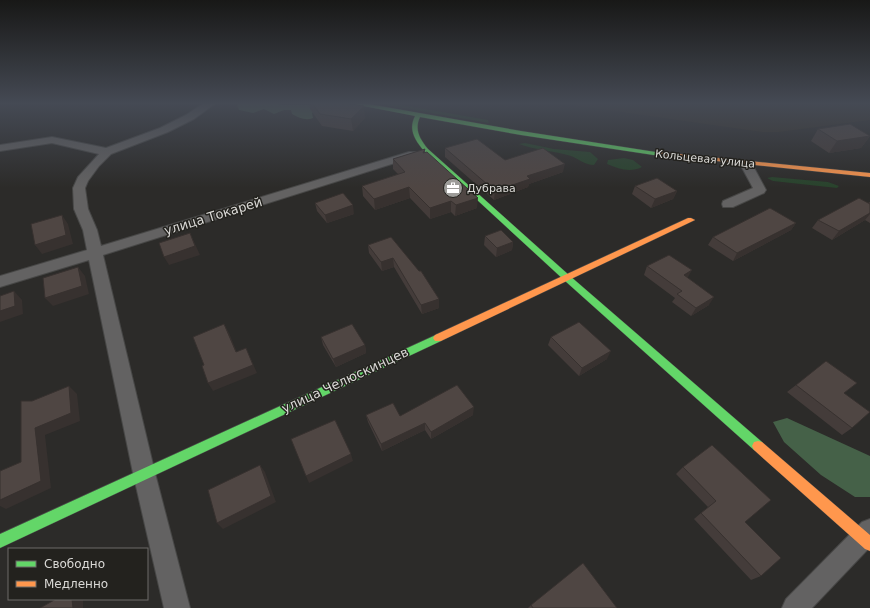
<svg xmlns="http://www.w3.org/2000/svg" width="870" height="608" font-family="'DejaVu Sans',sans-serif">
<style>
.built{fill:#353129}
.green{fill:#29432c}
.forest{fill:#456148}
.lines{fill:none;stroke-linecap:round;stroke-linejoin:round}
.street-casing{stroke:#474746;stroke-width:2}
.fast-casing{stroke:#474746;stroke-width:1}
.slow-casing{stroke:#474746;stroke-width:1}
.street{fill:#636262;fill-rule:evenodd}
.fast{fill:#63d668;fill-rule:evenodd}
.slow{fill:#ff974d;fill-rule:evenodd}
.wall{fill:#443c3a}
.shaded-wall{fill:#37312f}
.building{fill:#4f4643;stroke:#37312f}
.labels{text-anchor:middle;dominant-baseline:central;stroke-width:3;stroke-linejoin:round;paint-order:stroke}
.far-street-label{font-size:11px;fill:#dad9d6;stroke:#23221e}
.far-poi-label{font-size:11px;fill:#dad9d6;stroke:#23221e;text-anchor:start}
.street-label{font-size:13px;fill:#dad9d6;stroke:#23221e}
</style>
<rect width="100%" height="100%" fill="#2c2b29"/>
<path class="built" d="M558,103H870V120L779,132H762Z"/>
<path class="green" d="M375,103H390L488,120L489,123Z
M525,143L554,149L590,152L598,159L594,165C585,165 579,159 571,156C554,151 535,150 519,144Z
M624,158L633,160L642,167C630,173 619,169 607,164L608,160Z
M772,177L828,182L839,186L837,188L773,181L767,178Z"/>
<path class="forest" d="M238,103H273L282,105H313L315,111L312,113L313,118C306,121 299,118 292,114L291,110H284L274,114L264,109L253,113L239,110L237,105Z
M787,418L870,456V497H855L821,475L784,442L773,422Z"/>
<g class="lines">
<g class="street-casing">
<path id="street" d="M204,103H216L194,119L168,132L111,154L99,166L88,181L85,188L88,209L97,230L101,246L409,152H417L419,154L417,156L103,255L155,473L190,608H164L133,473L89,260L0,287V276L87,250L83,230L74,209L73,188L78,177L99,154L52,143L0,151V145L52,137L106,148L160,128L186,115Z
M746,160L750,162L752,164L766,190L764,193L733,207H723L722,204L723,201L753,188L740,164L742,162Z
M870,519V547L812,608H782L786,599L862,522Z"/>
</g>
<g class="fast-casing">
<path id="fast" d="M348,103H363L521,131L662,153L663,154L660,156L521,135L420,117C414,130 420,139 428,149L570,276L762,442L764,446L762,450L758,451L754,450L564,280L424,151C415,140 408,130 415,116Z
M438,334L441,335L443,338L441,341L0,548V534Z"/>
</g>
<g class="slow-casing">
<path id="slow" d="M660,152L870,173V177L658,155L657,154Z
M688,218H691L695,220L441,341H435L433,338L435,335Z
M758,441L762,442L870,535V551L865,549L754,450L752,446L754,442Z"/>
</g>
<use href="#street" class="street"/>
<use href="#fast" class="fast"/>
<use href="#slow" class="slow"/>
</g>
<path class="wall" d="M309,103H343L365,118L353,131L322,126L310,109Z
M818,129L870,136L861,148L829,153L811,141Z
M445,148L505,160L563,172L529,184L528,187L494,200L445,157Z
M425,149V153L477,208L455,216L451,212L430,219L410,198L375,210L363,196L362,186L398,174L393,169V159Z
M635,186L677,191L673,199L651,208L632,194Z
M870,202V223L865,220L832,240L812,228L818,220L868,203Z
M315,203L354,214L327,223L317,211Z
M796,223L791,230L733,261L708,245L713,237Z
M485,236L513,242L512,250L496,257L484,245Z
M368,245L419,271L439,308L422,314L394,267L382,271L369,253Z
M647,266L688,278L709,305L691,316L672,302L675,298L644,275Z
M321,337L365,345L366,353L336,367L323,345Z
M551,337L607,359L579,376L548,345Z
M796,385L844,394L852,428L842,435L787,392Z
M366,415L400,416L473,415L431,439L425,430L382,451L368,422Z
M683,467L745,522L761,576L751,580L694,519L708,507L676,474Z
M531,605L617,608H528Z"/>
<path class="shaded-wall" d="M364,106L365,118L353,131L351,119Z
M870,136L861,148L829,153L837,141Z
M565,164L563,172L529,184L528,187L494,200L495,191L527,176Z
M409,187L410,198L375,210L374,199Z
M677,191L673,199L651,208L655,199Z
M478,198L477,208L455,216L456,205Z
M451,201V212L430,219V208Z
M353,205L354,214L327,223L325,215Z
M870,213V214L865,220L832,240L839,231Z
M62,215L68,224L73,244L42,254L35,245Z
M796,223L791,230L733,261L737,253Z
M190,233L200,255L169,265L164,257Z
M513,242L512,250L496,257L497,248Z
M393,258L394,267L382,271L381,262Z
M78,267L85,276L89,294L53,306L45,298Z
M692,270L687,279L684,275Z
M14,291L22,300L23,314L0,322V311Z
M714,297L709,305L691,316L696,308Z
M439,299V308L422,314L421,305Z
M224,324L229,333L240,360L236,352Z
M365,345L366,353L336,367L333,359Z
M246,348L257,373L213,391L208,383Z
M611,351L607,359L579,376L582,368Z
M69,386L77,394L80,421L45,435L51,488L6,509L0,506V500L41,481L35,428Z
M474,407L473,415L431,439V432Z
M425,423V430L382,451L381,444Z
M351,454L353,461L309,483L306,476Z
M260,465L265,472L276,502L223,529L217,523Z
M72,599H83V608H73Z"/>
<path class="building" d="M312,103H343L364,106L351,119L320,114Z
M850,124L870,136L837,141L818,129Z
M477,139L505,160L543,148L565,164L527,176L530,179L495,191L445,148Z
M425,149L423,153L427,152L478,198L456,205L451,201L430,208L409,187L374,199L362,186L405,172L393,159Z
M657,178L677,191L655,199L635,186Z
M343,193L353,205L325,215L315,203Z
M859,198L870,204V213L839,231L818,220Z
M770,208L796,223L737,253L713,237Z
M62,215L66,235L35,245L31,224Z
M501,230L513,242L497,248L485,236Z
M190,233L195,246L164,257L159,243Z
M391,237L419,271H421L439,299L421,305L393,258L381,262L368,245Z
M669,255L692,270L684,275L714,297L696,308L677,294L682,291L647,266Z
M78,267L82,286L45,298L43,278Z
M14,291L15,306L0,311V296Z
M579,322L611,351L582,368L551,337Z
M224,324L236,352L246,348L253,365L208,383L202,366L204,365L193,337Z
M352,324L365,345L333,359L321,337Z
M826,361L857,383L844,393L870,412L852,428L796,385Z
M457,385L474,407L431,432L425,423L381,444L366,415L393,403L400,416Z
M69,386L71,413L35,428L41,481L0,500V471L21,462V401H32Z
M335,420L351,454L306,476L291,439Z
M712,445L771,500L745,522L781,558L761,576L701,513L716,501L683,467Z
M260,465L271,496L217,523L208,490Z
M583,563L617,608H533L531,605Z
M56,599H72L73,608H40Z"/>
<linearGradient id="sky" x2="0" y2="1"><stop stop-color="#181817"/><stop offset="0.55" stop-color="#454a54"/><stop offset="1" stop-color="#454a54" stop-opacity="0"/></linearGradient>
<rect width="870" height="188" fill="url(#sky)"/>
<defs>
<g id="office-disc" transform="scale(1)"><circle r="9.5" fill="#9d9c99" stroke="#23221e"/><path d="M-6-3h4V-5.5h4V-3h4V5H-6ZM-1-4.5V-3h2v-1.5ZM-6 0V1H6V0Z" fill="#fff"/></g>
</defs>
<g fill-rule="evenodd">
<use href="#office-disc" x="453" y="188"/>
</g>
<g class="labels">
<g class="far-street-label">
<text transform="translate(705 159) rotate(6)">Кольцевая улица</text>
</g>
<g class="far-poi-label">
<text x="467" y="188">Дубрава</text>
</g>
<g class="street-label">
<text transform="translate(213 216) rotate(-17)">улица Токарей</text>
<text transform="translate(345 380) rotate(-25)">улица Челюскинцев</text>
</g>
</g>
<rect x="8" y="548" width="140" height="52" fill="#23221e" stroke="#6c6b68"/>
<rect x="16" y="561" width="20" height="6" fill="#63d668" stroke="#6c6b68"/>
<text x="44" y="568" font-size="12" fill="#dad9d6">Свободно</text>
<rect x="16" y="581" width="20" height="6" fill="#ff974d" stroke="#6c6b68"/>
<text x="44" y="588" font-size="12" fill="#dad9d6">Медленно</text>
</svg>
